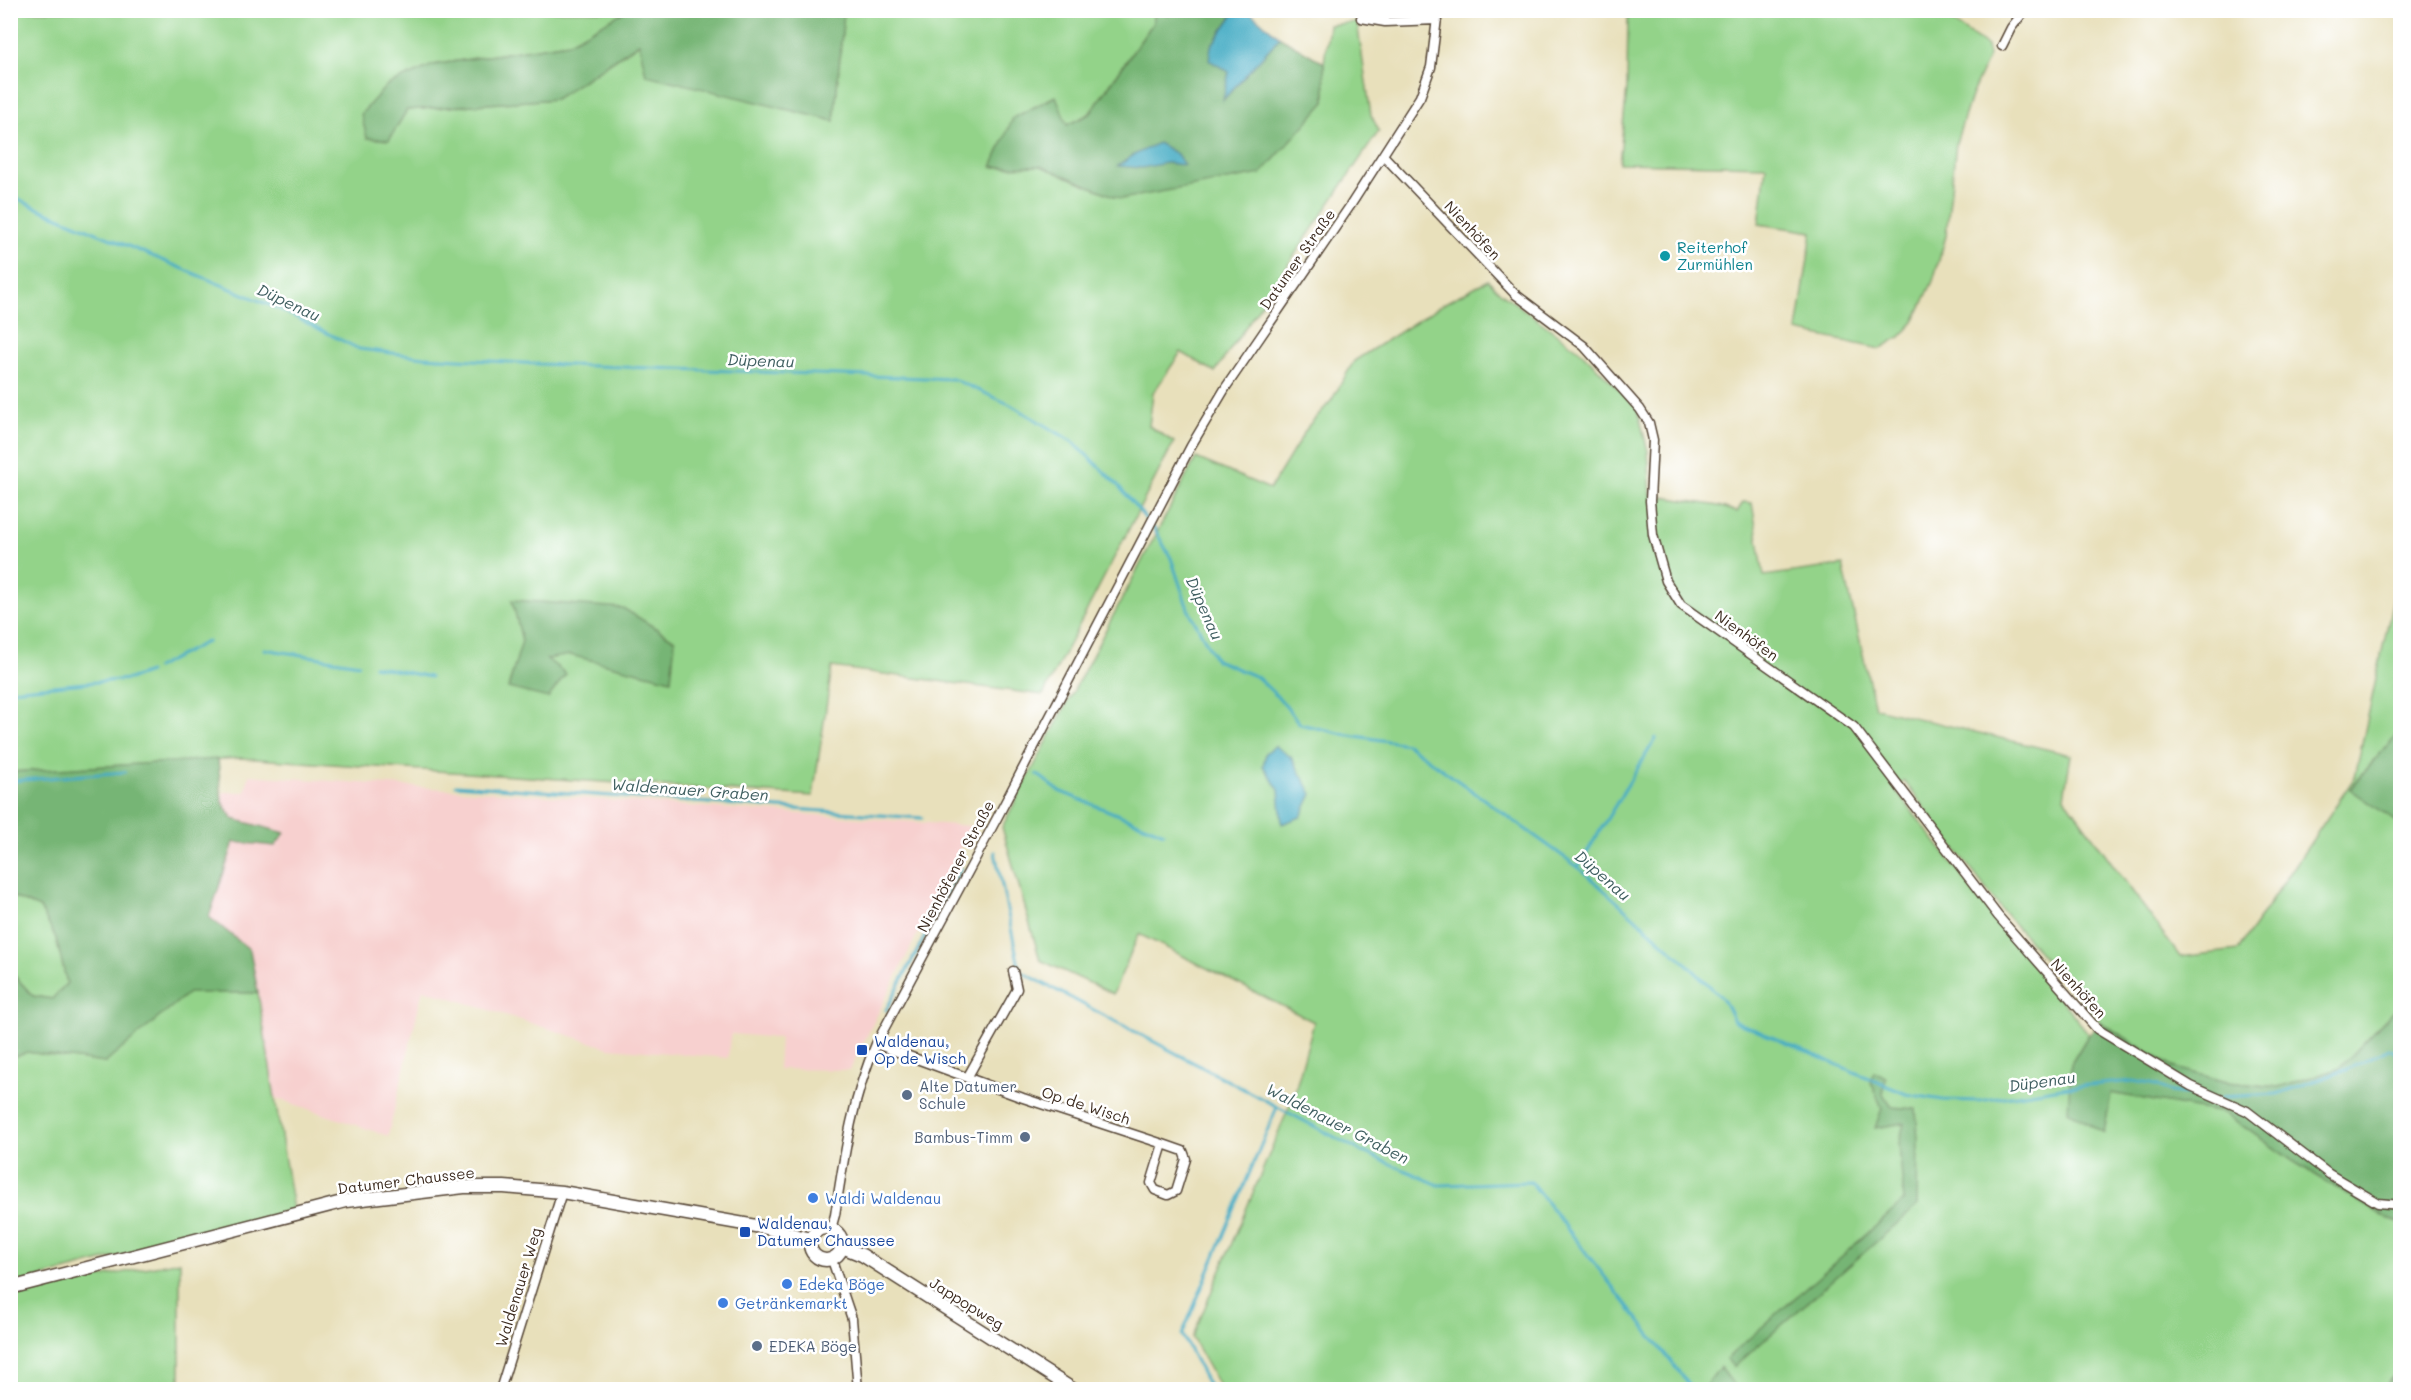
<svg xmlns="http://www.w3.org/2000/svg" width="2411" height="1400" font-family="Mali,sans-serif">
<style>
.built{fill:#f7d0cf}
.green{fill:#93d389;stroke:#677e54;stroke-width:1.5}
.forest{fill:#76b575;stroke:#58704a;stroke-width:1.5}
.water{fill:#44acc4;stroke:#406b71;stroke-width:1.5}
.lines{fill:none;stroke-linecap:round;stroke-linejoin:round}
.stream{stroke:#44acc4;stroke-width:3}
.street-casing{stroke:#554536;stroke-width:11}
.secondary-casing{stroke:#554536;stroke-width:15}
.street{stroke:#fff;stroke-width:8}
.secondary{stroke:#fff;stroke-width:12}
.culture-dot{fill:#0f9aa8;stroke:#fff;stroke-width:2}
.transit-dot{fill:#1a4fb4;stroke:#fff;stroke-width:2}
.service-dot{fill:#5c6f8a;stroke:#fff;stroke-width:2}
.shop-dot{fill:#3f7fe0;stroke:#fff;stroke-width:2}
.labels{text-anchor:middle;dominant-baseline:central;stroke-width:5;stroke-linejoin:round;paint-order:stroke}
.street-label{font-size:15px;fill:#3b2a1e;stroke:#fff}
.culture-label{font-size:15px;fill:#0d838f;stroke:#fff;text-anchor:start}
.transit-label{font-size:15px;fill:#164399;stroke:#fff;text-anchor:start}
.service-label{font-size:15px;fill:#4e5e75;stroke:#fff;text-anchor:start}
.shop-label{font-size:15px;fill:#366cbe;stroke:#fff;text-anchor:start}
.water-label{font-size:16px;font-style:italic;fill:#3f5e60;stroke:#fff}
</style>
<rect width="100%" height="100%" fill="#fff"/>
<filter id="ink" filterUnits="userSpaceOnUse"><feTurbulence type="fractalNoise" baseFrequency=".0167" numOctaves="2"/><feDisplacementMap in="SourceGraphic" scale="12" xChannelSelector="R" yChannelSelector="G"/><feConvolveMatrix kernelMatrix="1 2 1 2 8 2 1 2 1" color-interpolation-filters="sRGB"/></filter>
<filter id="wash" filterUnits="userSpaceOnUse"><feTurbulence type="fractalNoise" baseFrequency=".008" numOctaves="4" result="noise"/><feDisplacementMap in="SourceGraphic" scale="24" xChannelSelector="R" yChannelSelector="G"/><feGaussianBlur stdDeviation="1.35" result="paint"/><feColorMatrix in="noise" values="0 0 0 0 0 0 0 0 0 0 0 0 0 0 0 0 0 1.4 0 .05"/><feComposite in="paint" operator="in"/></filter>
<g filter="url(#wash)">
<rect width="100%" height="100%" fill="#e8e0bb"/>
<path class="built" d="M249,775L971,826L850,1070L778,1069L780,1038L731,1034L728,1058L609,1048L423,989L388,1136L273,1097L250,951L209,917L234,841L275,846L285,833L233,819L222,802L223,792H245Z"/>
<path class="green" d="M11,11H627L568,43L433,65L407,110L555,99L640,43L834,121L844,11H1155L1153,23L1089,114L1067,125L1055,96L1013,118L993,167L1041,166L1121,199L1325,102L1324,63L1329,25L1357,22L1371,115L1379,131L1215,372L1181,352L1153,393L1149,426L1174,442L1043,695L832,667L813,796L241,758L11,772Z
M1628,11H1936L1987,46L1989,56L1971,96L1956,143L1946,236L1933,281L1914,322L1900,337L1880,349L1797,331L1812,232L1759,224L1766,166L1619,163L1627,89Z
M1488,280L1500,292L1580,351L1637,407L1648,451L1651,495L1719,506L1737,512L1743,502L1752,503L1764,576L1843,565L1875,708L2071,755L2064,797L2180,957L2238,950L2355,777L2400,567V731L2350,788L2400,824V1004L2339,1069L2278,1087L2227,1082L2172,1067L2100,1022L2002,910L1904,781L1895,789L1997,921L2089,1034L2071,1064L2104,1132L2111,1093L2224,1113L2293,1161L2386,1218L2400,1222V1368L2382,1390L1221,1389L1192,1338L1294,1095L1314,1022L1139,934L1113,994L1040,960L1002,827L1196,458L1270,489L1309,425L1331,401L1354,361L1445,303Z
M11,896L40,908L56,938L67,983L52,999L33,996L11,972Z
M188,992L258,993L293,1210L11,1285L10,1058L27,1052L105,1063Z
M180,1261V1389H11V1295Z"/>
<path class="forest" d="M627,10L844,11L834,121L646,75L639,43L555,99L407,110L389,140L367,138L361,114L387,85L433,65L568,43Z
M1155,11H1165L1167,15L1178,11H1236L1211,46L1229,72L1224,99L1280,37L1324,63L1325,102L1261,174L1121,199L1041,166L992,167L1013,118L1056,96L1067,125L1090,114L1153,23Z
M1376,11H1423V15L1388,18L1376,13Z
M512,600L623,608L675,640L671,680L570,655L547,659L566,674L548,698L508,688L522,641Z
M2400,731V824L2350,789Z
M218,759L222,802L233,819L285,833L275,846L234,842L209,917L250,950L258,993H188L105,1063L27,1052L11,1058V972L33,996L52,999L67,983L56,938L40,908L11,896V772Z
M2400,1004V1222L2386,1218L2293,1161L2224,1113L2111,1093L2104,1133L2068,1111L2071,1064L2089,1034L2100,1022L2172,1067L2227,1082L2278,1087L2339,1069Z
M1874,1072L1886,1078L1883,1094L1892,1107L1916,1109L1918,1140L1917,1206L1734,1367L1726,1359L1904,1201L1899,1144L1904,1123L1875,1128L1882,1108L1870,1080Z
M1720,1367L1737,1389H1703Z
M2400,1368V1389H2382Z"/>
<path class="water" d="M1236,11H1248L1280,37L1223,100L1229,72L1209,60L1211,46Z
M1158,143L1177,154L1184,165L1166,163L1142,168L1118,166L1134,155Z
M1275,746L1291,757L1312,794L1301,817L1282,824L1279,790L1263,766L1266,753Z"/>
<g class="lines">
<path class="stream" d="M10,194L32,206L277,308L359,349L425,357L540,364L953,379L1009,404L1073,442L1117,484L1155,530L1171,558L1188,609L1216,660L1257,677L1280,699L1300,724L1343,734L1407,744L1578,867L1688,965L1723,999L1734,1021L1906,1094L1943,1100L1979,1101L2068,1087L2133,1081L2156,1085L2171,1092L2208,1097
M264,649L359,664
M374,666L430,677
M156,668L208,641
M10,690L129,679L149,672
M1037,774L1059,791L1164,833
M10,781L125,772
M456,785L922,818
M995,852L1020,971L1361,1151L1439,1185L1531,1182L1693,1390
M1578,867L1656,738
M886,1010L961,868
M2221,1097L2277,1094L2346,1070L2389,1049L2400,1055
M1211,1390L1182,1335L1277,1107"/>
</g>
</g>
<g filter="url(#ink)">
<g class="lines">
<g class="street-casing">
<path id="street" d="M1361,18L1385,22L1437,20
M2002,46L2011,28L2025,10
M1383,155L1515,294L1584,346L1640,409L1649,423L1653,440L1650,501L1653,535L1666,581L1681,605L1854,727L1998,916L2097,1029L2191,1086L2247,1111L2329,1174L2378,1203L2400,1205
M876,1044L1023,1098L1163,1144
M967,1078L1017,989L1013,971
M1163,1144L1183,1151L1186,1159L1176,1191L1168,1195L1155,1190L1151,1183Z
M831,1229L835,1215C844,1157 852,1098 876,1044L997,818L1191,446L1226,387L1350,206L1420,97L1431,67L1438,10
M832,1260L852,1319L858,1390
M500,1390L562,1192"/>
</g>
<g class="secondary-casing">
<path id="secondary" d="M810 1244a16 16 0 1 1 32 0a16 16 0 1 1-32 0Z
M842,1247L862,1255L1074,1390
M10,1288L346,1201L464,1187H504L562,1192L767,1228L810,1239"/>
</g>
<use href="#street" class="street"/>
<use href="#secondary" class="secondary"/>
</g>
</g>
<circle class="culture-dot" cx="1665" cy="256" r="6"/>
<g class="transit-dot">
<rect x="856" y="1044" width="12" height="12" rx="3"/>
<rect x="739" y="1226" width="12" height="12" rx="3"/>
</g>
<g class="service-dot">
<circle cx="907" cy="1095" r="6"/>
<circle cx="1025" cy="1137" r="6"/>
<circle cx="757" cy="1346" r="6"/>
</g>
<g class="shop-dot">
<circle cx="813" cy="1198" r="6"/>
<circle cx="787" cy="1284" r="6"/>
<circle cx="723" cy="1303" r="6"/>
</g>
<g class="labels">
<g class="street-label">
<text transform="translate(1473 230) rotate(47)">Nienhöfen</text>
<text transform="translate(1297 259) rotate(-55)">Datumer Straße</text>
<text transform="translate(1747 635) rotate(36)">Nienhöfen</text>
<text transform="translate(955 866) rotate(-62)">Nienhöfener Straße</text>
<text transform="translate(2079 988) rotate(48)">Nienhöfen</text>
<text transform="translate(1086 1105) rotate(18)">Op de Wisch</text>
<text transform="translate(406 1180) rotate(-7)">Datumer Chaussee</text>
<text transform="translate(518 1287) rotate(-73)">Waldenauer Weg</text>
<text transform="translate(967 1303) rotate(32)">Jappopweg</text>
</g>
<g class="culture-label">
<text x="1677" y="247">Reiterhof<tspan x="1677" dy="17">Zurmühlen</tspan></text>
</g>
<g class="transit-label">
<text x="874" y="1041">Waldenau,<tspan x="874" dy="17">Op de Wisch</tspan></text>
<text x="757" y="1223">Waldenau,<tspan x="757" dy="17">Datumer Chaussee</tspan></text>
</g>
<g class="service-label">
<text x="919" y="1086">Alte Datumer<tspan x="919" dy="17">Schule</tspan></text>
<text x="1013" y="1137" text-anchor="end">Bambus-Timm</text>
<text x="769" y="1346">EDEKA Böge</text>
</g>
<g class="shop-label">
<text x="825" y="1198">Waldi Waldenau</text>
<text x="799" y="1284">Edeka Böge</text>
<text x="735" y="1303">Getränkemarkt</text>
</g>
<g class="water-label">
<text transform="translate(289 302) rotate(25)">Düpenau</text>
<text transform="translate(761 360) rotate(2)">Düpenau</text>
<text transform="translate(1205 608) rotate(66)">Düpenau</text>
<text transform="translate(690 789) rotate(4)">Waldenauer Graben</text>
<text transform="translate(1603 875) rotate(41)">Düpenau</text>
<text transform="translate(2042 1081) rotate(-8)">Düpenau</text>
<text transform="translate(1338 1123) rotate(27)">Waldenauer Graben</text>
</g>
</g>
<rect width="2411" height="1400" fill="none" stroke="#fff" stroke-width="36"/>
</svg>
